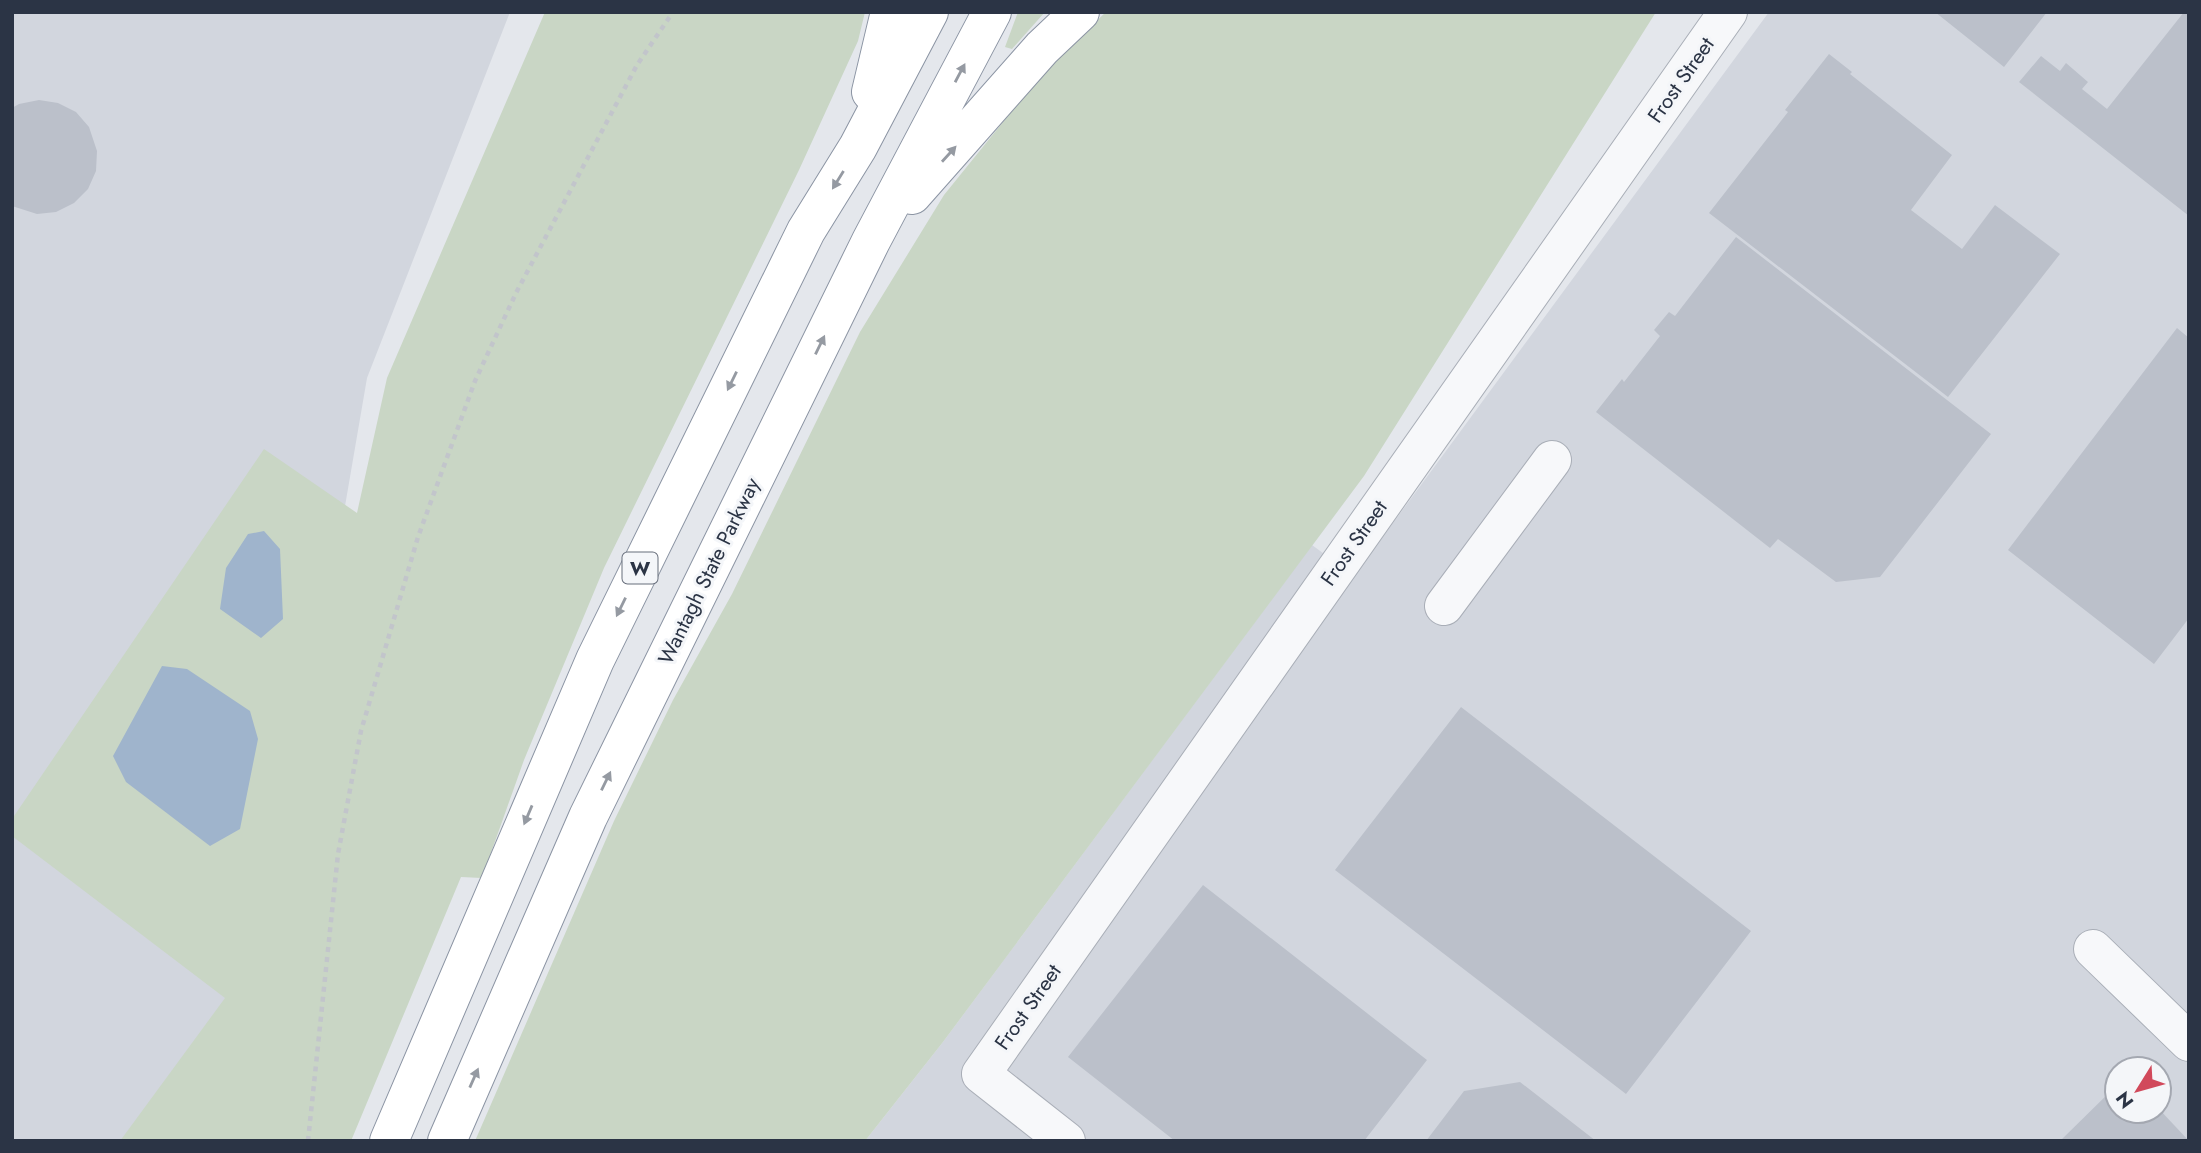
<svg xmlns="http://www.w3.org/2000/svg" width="2201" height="1153" font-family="Jost,sans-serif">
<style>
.built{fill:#d2d6de;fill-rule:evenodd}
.green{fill:#c9d6c5}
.water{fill:#9fb4cc}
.building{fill:#bbc0ca}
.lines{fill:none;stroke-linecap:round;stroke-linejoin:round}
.minor-casing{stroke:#a9aeb7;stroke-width:40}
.highway-casing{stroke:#8b94a3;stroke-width:40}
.path{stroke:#c2c5cb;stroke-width:4.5;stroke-dasharray:5 5;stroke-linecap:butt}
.minor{stroke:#f7f8fa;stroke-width:38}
.highway{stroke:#fff;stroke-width:38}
.oneway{fill:#959aa2}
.labels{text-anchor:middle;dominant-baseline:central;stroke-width:6;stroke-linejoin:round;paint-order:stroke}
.shield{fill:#f4f6f9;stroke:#676e7b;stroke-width:2}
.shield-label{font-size:19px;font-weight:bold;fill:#2b3445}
.street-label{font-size:21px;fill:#2b3445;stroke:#f4f6f9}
</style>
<rect width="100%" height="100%" fill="#e4e7ec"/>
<path class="built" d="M12,12H510L367,378L236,1141H12Z
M1769,12H2189V1141H865L943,1042L1312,545L1354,576ZM2117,1069H2159V1111H2117Z"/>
<path class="green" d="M545,12H865L858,41L799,170L604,568L524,760L482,878L461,877L351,1141H120L225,998L12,836V819L264,449L357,513L387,378Z
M1018,12H1045L1012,49L1005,47Z
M1106,12H1656L1364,476L943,1042L865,1141H475L614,821L673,700L732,594L860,332L944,195L1046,69Z"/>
<path class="water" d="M264,531L280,549L283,619L261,638L220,609L226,568L248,534Z
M162,666L187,669L250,711L258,739L240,829L210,846L126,782L113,756Z"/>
<path class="building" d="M1935,12H2047L2004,67Z
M2184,12H2189V216L2019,82L2041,56L2060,71L2066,63L2088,82L2082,89L2107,109Z
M1829,54L1852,72L1850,74L1952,155L1911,210L1962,249L1995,205L2060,254L1948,397L1709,213L1788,112L1785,110Z
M39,100L58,103L76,112L89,127L97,151L96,171L88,189L74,203L56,212L37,214L12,206V108L19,104Z
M1736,237L1991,434L1880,577L1836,582L1778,539L1770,548L1596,412L1622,379L1624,382L1660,336L1654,330L1669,312L1675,316Z
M2177,328L2189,338V618L2154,664L2008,550Z
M1461,707L1751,931L1626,1094L1335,870Z
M1203,885L1427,1060L1364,1141H1175L1068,1057Z
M1520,1082L1596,1141H1426L1464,1091Z
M2117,1085V1111H2159V1109L2189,1141H2060Z"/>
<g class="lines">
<g class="minor-casing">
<path id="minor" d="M1444,606L1552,460
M2093,949L2189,1042
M1066,1141L981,1074L1728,12"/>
</g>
<g class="highway-casing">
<path id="highway" d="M871,92L890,12
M912,195L1042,48L1080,12
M389,1141L595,660L806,231L858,147L929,12
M447,1141L588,817L871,241L992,12"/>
</g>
<path class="path" d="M308,1141L338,854L361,731L418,537L475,381L516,293L637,65L673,12"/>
<use href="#minor" class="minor"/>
<use href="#highway" class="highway"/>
</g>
<defs><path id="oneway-solid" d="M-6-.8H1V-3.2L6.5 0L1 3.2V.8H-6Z" transform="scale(1.75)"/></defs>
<g class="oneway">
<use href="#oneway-solid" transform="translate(960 73) rotate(-62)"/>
<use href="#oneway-solid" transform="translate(949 154) rotate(-48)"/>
<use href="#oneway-solid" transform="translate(838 180) rotate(122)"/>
<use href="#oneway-solid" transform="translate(820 345) rotate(-64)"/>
<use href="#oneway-solid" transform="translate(732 381) rotate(116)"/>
<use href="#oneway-solid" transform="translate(621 607) rotate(116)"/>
<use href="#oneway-solid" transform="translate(606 781) rotate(-64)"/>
<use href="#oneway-solid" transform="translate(528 815) rotate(113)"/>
<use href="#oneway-solid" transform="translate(474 1078) rotate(-66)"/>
</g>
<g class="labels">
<rect class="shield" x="622.5" y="552.5" width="35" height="31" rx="5"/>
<g class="shield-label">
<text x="640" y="568">W</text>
</g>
<g class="street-label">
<text transform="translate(1681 80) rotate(-55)">Frost Street</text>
<text transform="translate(1354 543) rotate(-55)">Frost Street</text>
<text transform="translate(709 571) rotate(-64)">Wantagh State Parkway</text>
<text transform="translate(1028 1007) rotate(-55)">Frost Street</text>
</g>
</g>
<rect width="2201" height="1153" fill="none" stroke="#2b3445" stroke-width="28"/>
<g transform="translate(2138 1090) rotate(233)"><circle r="33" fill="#f4f6f9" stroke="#a4a8b1" stroke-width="2"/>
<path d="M0-5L12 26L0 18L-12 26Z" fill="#d1495b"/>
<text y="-10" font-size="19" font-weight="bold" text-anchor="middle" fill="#2b3445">N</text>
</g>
</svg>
